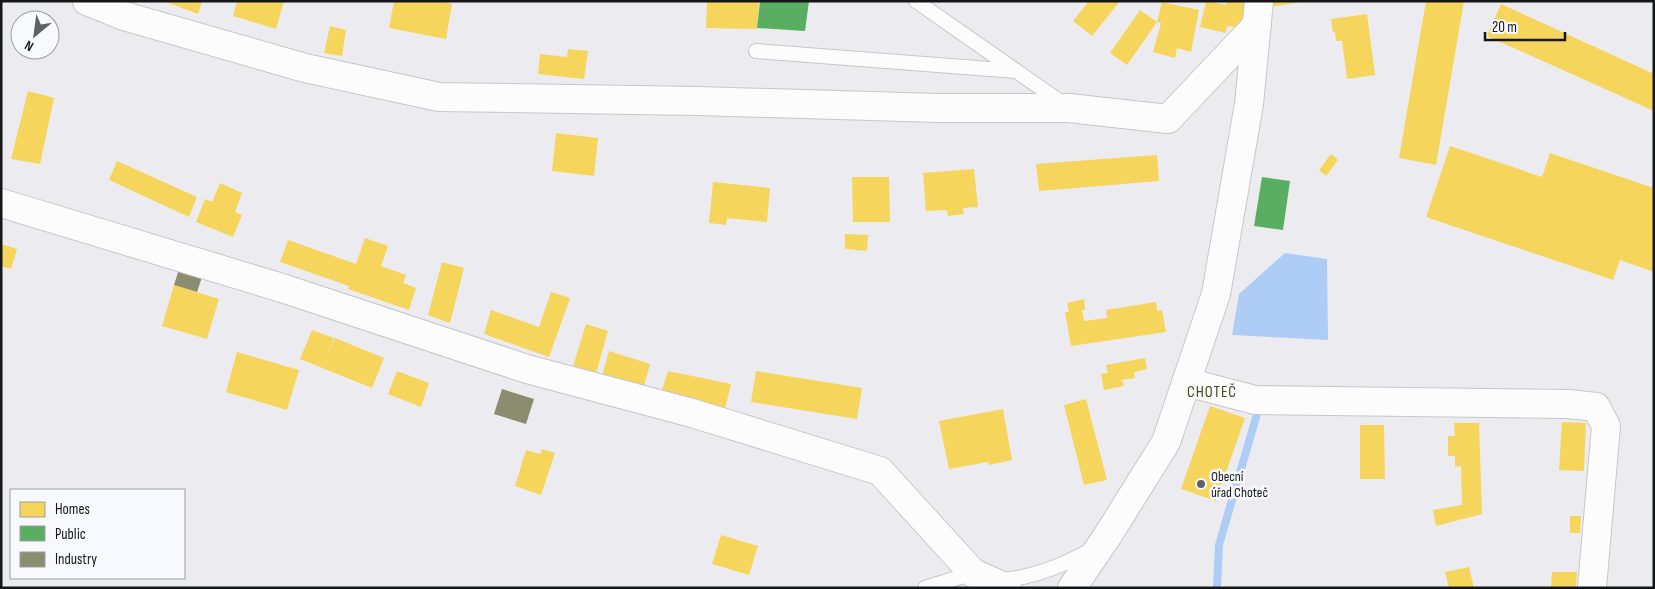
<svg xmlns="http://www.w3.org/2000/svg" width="1655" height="589" font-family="'Sofia Sans Condensed',sans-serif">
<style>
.water{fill:#adcdf7}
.homes{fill:#f6d55c}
.public{fill:#5aae61}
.industry{fill:#8c8c6e}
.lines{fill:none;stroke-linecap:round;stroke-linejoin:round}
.stream{stroke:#adcdf7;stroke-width:8}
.service-casing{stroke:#c7c7c9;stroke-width:16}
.minor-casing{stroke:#c7c7c9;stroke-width:30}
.tertiary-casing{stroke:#c7c7c9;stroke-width:30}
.service{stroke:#fcfcfd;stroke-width:14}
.minor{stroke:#fcfcfd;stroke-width:28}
.tertiary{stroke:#fcfcfd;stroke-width:28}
.poi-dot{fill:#606163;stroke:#f8f9fe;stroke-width:2}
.labels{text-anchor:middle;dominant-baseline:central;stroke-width:5;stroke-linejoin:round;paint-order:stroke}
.poi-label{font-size:14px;fill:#151617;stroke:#f8f9fe;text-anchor:start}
.quarter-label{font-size:16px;letter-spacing:1px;fill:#494b0e;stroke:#f8f9fe}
</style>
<rect width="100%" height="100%" fill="#ececf0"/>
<path class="water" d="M1285,253L1327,259L1328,340L1232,335L1239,294Z"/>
<path class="homes" d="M163,1H202L198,14Z
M237,1H284L276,29L233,16Z
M394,1H441L452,4L446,39L389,28Z
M707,1H759L757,29L706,28Z
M1089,1H1120L1092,36L1073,21Z
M1206,1L1226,5L1227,1H1245L1241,28L1227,26L1226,33L1200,27Z
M1271,1H1300V2L1271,7Z
M1426,1H1464L1436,165L1399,158Z
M1162,2L1199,10L1191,52L1177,48L1175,58L1153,52L1161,23L1157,22L1127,65L1110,53L1140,10L1157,22Z
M1501,4L1654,74V111L1487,36Z
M1367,14L1375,75L1347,79L1342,41H1336L1335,32H1333L1331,19Z
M330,26L346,30L342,56L324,53Z
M568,49L588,51L584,79L538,74L540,54L567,57Z
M28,91L54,98L40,164L11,159Z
M556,133L598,138L594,176L552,171Z
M1450,146L1542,177L1550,153L1654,188V272L1620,260L1613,280L1426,217Z
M1331,154L1338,160L1326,176L1319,170Z
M1157,155L1159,181L1039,191L1036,164Z
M117,161L197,197L189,217L109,180Z
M974,169L978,207L963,208L964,214L948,216L947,210L926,211L923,173Z
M852,177H889L890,222H853Z
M713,182L770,188L767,222L727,218L726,225L709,223Z
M220,183L242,193L235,212L242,215L233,237L196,222L205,199L212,202Z
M845,234L868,235L867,251L845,249Z
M365,238L388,246L381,266L406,275L403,283L416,288L409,310L348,289L349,286L280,262L288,240L356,264Z
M1,244L17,249L11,269L1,266Z
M442,262L464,268L450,323L428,315Z
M174,285L219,299L207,339L162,326Z
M551,292L570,298L549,357L484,334L491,310L539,327Z
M1084,299L1085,310H1082L1084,321L1107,318L1106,310L1156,302L1157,311L1162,310L1166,332L1071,346L1065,312H1069L1067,303Z
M586,324L608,331L596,373L573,366Z
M312,330L334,338L328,353L335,338L384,358L372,388L300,359Z
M609,351L650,364L644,386L602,375Z
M237,352L299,370L287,410L226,392Z
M1145,358L1147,369L1134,372L1135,378L1122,380L1124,386L1104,390L1101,374L1108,373L1106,365Z
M397,371L429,383L421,407L388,394Z
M668,371L731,384L725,409L662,390Z
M756,371L862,388L857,419L751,402Z
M1086,399L1107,480L1084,485L1064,405Z
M1210,406L1245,418L1216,501L1181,489Z
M1003,409L1012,460L989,465L988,462L949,469L939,421Z
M1562,422L1586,423L1584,471L1559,470Z
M1454,423H1479L1482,514L1436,526L1433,510L1462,505L1461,466L1455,467V456H1448V436H1455Z
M1360,425H1384L1385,479H1360Z
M542,449L555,453L541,495L515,486L526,450L540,454Z
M1570,516H1581L1580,533H1570Z
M721,535L758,546L749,575L712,564Z
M1469,567L1474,588H1449L1445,572Z
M1552,572H1577L1576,588H1551Z"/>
<path class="public" d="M760,1H809L805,31L757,28Z
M1262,177L1290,181L1283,230L1254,226Z"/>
<path class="industry" d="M180,266L203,274L197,292L174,285Z
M502,389L534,399L526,424L494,414Z"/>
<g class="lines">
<path class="stream" d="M1217,588L1219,545L1257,414"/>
<g class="service-casing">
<path id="service" d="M916,1L1065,105
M756,51L1016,71
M998,580C1031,579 1062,566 1091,550
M925,588L973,573"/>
</g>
<g class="minor-casing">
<path id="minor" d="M87,1L124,16L305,68L439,97L698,101L938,108H1069L1168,119L1257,25
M1,203L282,288L527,369L692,413L880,471L973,573L1007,588
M1186,382L1255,400L1568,404L1596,407L1606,426L1592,588"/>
</g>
<g class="tertiary-casing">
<path id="tertiary" d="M1072,588L1108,535L1166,442L1216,294L1249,104L1259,1"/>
</g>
<use href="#service" class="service"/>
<use href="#minor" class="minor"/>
<use href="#tertiary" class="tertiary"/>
</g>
<circle class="poi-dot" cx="1201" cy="484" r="5"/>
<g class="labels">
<g class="poi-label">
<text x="1211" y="476">Obecní<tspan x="1211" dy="16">úřad Choteč</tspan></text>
</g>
<g class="quarter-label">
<text x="1212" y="392">CHOTEČ</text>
</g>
</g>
<rect width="1655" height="589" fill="none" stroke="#151617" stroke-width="5"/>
<rect x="10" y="489" width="175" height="90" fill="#f8f9fe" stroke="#9d9ea2"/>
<rect x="20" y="502" width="25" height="15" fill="#f6d55c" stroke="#9d9ea2"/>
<text x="55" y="514" font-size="15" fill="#151617">Homes</text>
<rect x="20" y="526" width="25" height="15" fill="#5aae61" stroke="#9d9ea2"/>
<text x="55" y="539" font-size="15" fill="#151617">Public</text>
<rect x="20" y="552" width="25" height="15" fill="#8c8c6e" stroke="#9d9ea2"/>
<text x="55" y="564" font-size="15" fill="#151617">Industry</text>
<g transform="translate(35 35) rotate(209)"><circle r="24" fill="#f8f9fe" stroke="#9d9ea2"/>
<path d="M0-4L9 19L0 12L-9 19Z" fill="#606163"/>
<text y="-8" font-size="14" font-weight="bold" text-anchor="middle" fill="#151617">N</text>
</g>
<path d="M1485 32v8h80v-8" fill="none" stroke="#151617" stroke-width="2.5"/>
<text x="1492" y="32" font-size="15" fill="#151617" stroke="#f8f9fe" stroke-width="4" paint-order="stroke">20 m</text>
</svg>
